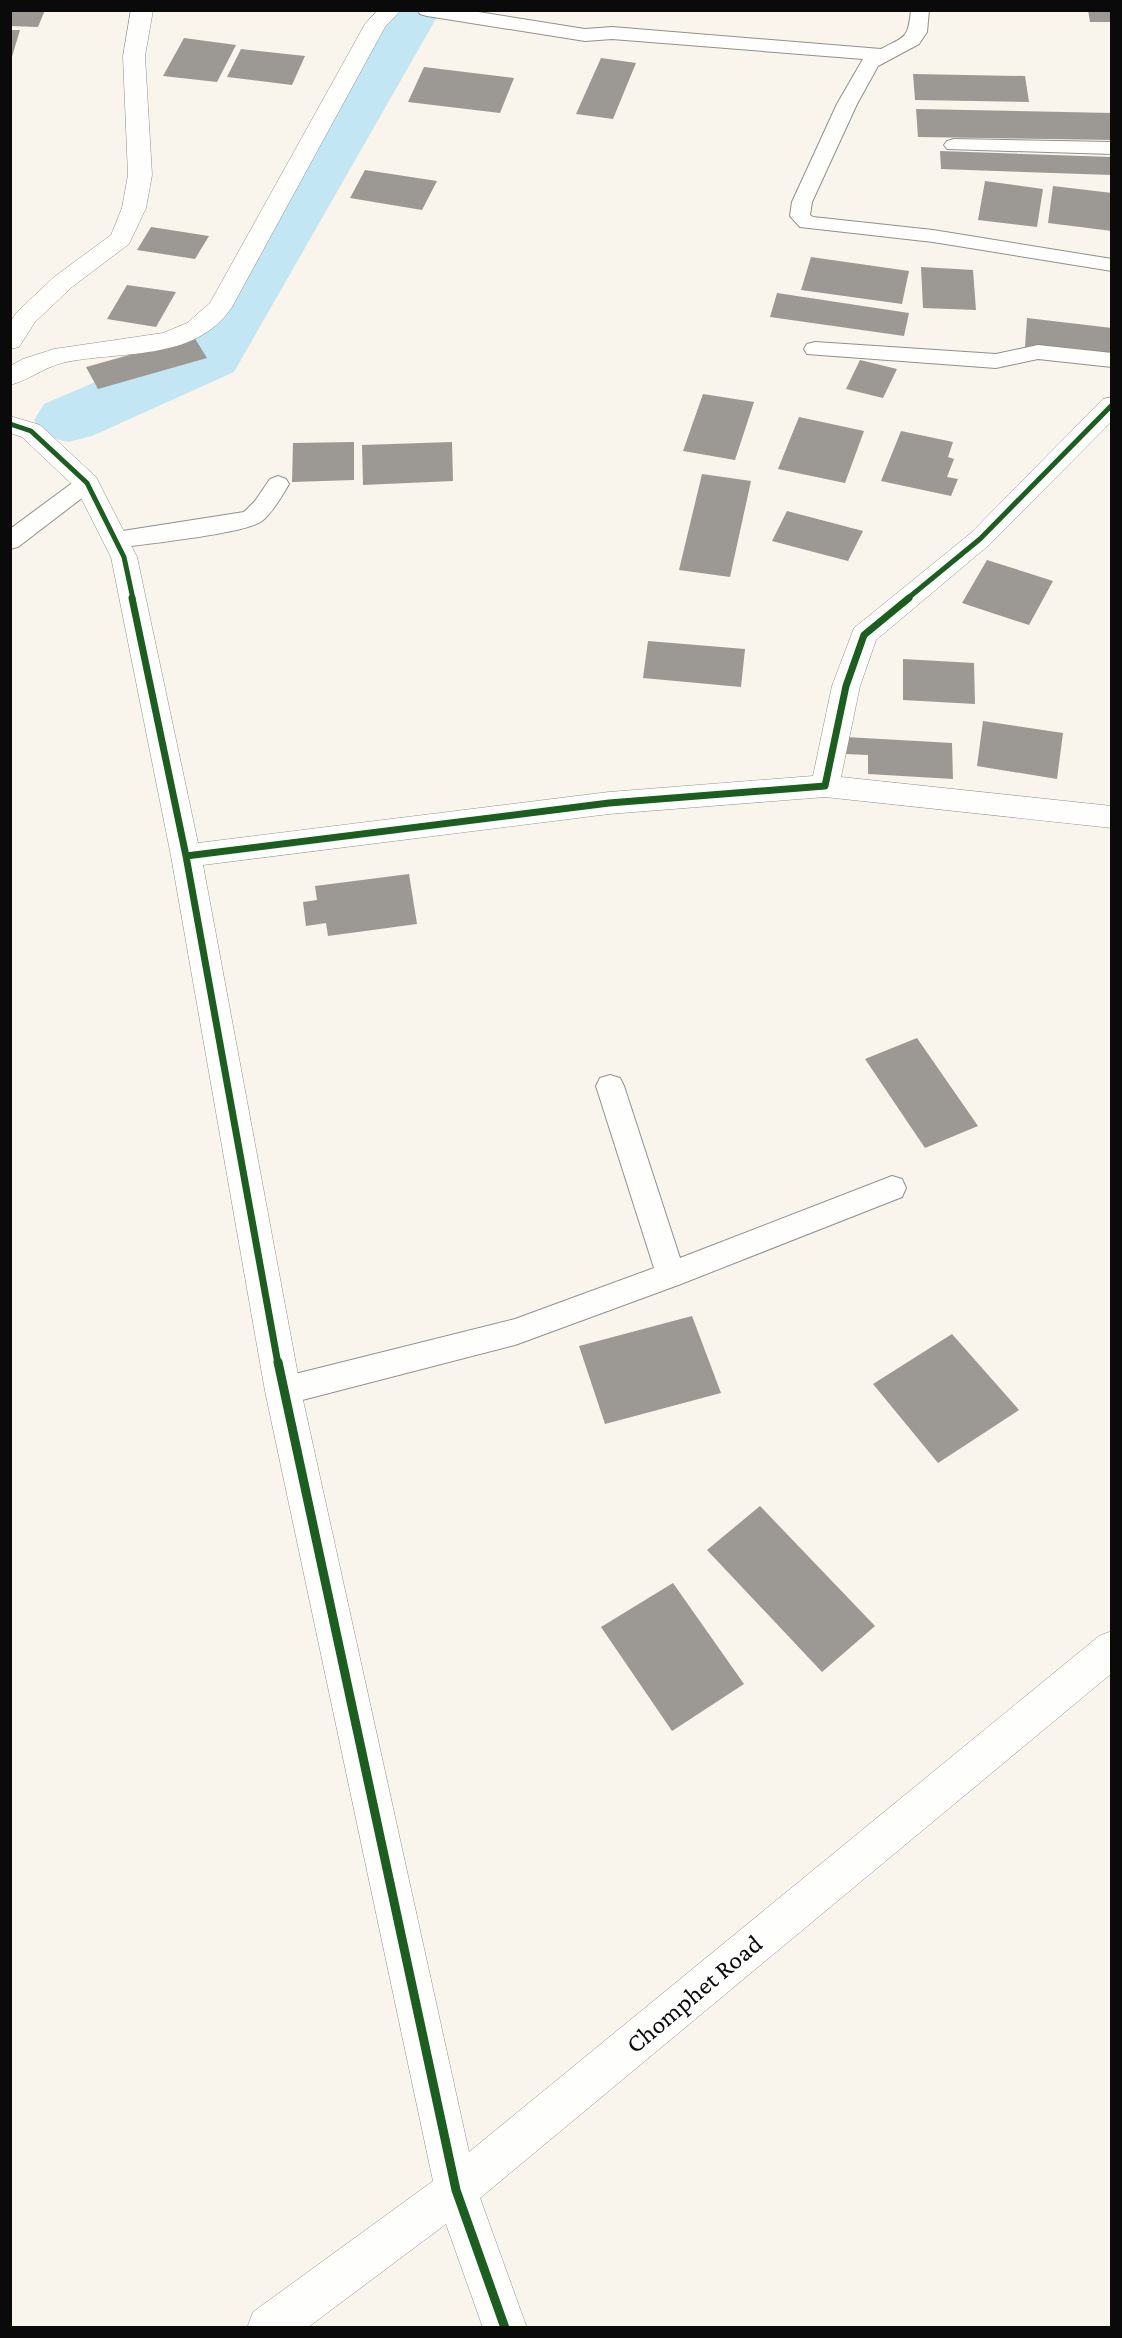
<svg xmlns="http://www.w3.org/2000/svg" width="1122" height="2338" font-family="'Crimson Pro',serif">
<style>
.lines{fill:none;stroke-linecap:round;stroke-linejoin:round}
.river{fill:#c2e6f4;fill-rule:evenodd}
.building{fill:#9c9893}
.lane-casing{stroke:#92908c;stroke-width:2}
.street-casing{stroke:#92908c;stroke-width:1}
.lane{fill:#fefefc;fill-rule:evenodd}
.street{fill:#fefefc;fill-rule:evenodd}
.cycleway-far2-casing{stroke:#fff;stroke-width:8}
.cycleway-far1-casing{stroke:#fff;stroke-width:10}
.cycleway-casing{stroke:#fff;stroke-width:13}
.cycleway-far2{stroke:#1b5e20;stroke-width:5}
.cycleway-far1{stroke:#1b5e20;stroke-width:7}
.cycleway{stroke:#1b5e20;stroke-width:9}
.labels{text-anchor:middle;dominant-baseline:central;stroke-width:6;stroke-linejoin:round;paint-order:stroke}
.near-street-label{font-size:26px;fill:#0a0a0a;stroke:#fff}
</style>
<rect width="100%" height="100%" fill="#f9f5ec"/>
<g class="lines">
<path class="river" d="M384,10H441L234,372L92,436L68,442L44,436L34,420L44,404L187,343Z"/>
</g>
<path class="building" d="M10,10H45L38,27L10,26Z
M1088,10H1112V22H1090Z
M10,30H20L11,60H10Z
M184,38L236,45L217,82L163,76Z
M241,49L305,56L292,85L227,77Z
M601,58L636,63L613,119L576,114Z
M424,67L514,78L500,113L408,102Z
M913,74L1025,76L1029,102L915,100Z
M916,109L1112,113V140L918,137Z
M940,151L1112,157V175L941,169Z
M365,170L437,181L422,210L350,198Z
M985,181L1043,189L1037,227L978,220Z
M1053,186L1112,193V231L1048,223Z
M151,227L209,236L195,259L137,250Z
M811,257L909,271L902,304L801,290Z
M921,267L973,270L976,310L923,308Z
M127,285L176,292L156,327L107,319Z
M777,293L909,313L904,336L770,317Z
M1027,318L1112,328V357L1025,347Z
M194,337L207,358L98,389L86,367Z
M860,360L897,369L883,398L846,389Z
M703,394L754,402L735,460L683,451Z
M799,417L864,431L845,483L778,469Z
M901,431L953,442L948,457L954,459L947,477L958,479L951,496L881,481Z
M354,442V480L292,482L293,443Z
M452,442L453,481L363,485L362,445Z
M702,474L751,481L730,577L679,570Z
M787,511L863,531L848,561L772,541Z
M987,560L1053,581L1029,625L962,603Z
M648,641L745,649L741,687L643,678Z
M903,659L974,663L975,704L903,700Z
M983,721L1063,733L1057,779L977,766Z
M846,737L952,743L953,779L868,774V755L845,754Z
M409,874L417,924L328,936L326,923L306,926L303,902L317,900L315,886Z
M917,1038L978,1126L925,1148L865,1059Z
M692,1316L721,1393L605,1424L579,1346Z
M952,1334L1019,1410L938,1463L873,1384Z
M760,1506L875,1626L822,1672L707,1550Z
M673,1583L744,1684L672,1731L601,1627Z"/>
<g class="lines">
<g class="lane-casing">
<path id="lane" d="M418,10H466L585,29L612,27L881,49C905,36 908,40 911,10H929L927,32L919,44L878,66L857,104L812,202L810,215L813,217L933,230L1112,259V271L933,242L800,227L790,216L792,202L837,104L863,59L612,39L585,41L427,16L420,14Z
M954,139L1112,142V154L947,149L944,145L947,141Z
M815,342L996,354L1038,345L1112,353V367L1038,359L996,368L807,354L804,349L807,344Z
M87,475L95,478L98,483L95,488L18,547L10,549V529L79,478Z
M278,476L286,479L289,484C282,496 273,512 262,521C244,534 143,544 116,548L108,546L104,540L108,534L116,532L244,512L255,501L270,479Z
M610,1075L620,1078L624,1086L680,1258L892,1176L902,1179L906,1188L902,1197L681,1284L515,1345L283,1405L272,1401L268,1391L272,1381L283,1377L515,1319L654,1268L596,1086L600,1078Z"/>
</g>
<g class="street-casing">
<path id="street" d="M131,10H153L145,56L152,175L146,208L129,244L72,287L35,322L19,347L10,349V322L17,312L54,277L111,235L122,208L128,175L123,56Z
M378,10H401L385,27L232,307C195,363 118,350 62,363C43,368 29,380 10,385V366L23,359L54,349L163,333L187,323L210,303L365,24Z
M1112,397V421L989,545L876,640L860,686L841,777L1112,806V828L825,797L609,814L203,865L301,1391L469,2152L1099,1636L1112,1631V1673L480,2198L527,2328H483L446,2224L307,2328H247L253,2312L433,2181L265,1391L171,856L111,557L76,488L22,437L10,433V416L40,425L96,477L137,557L198,843L609,792L813,776L832,686L854,628L971,533L1103,399Z"/>
</g>
<use href="#lane" class="lane"/>
<use href="#street" class="street"/>
<g class="cycleway-far2-casing">
<path id="cycleway-far2" d="M10,424L31,431L87,483L124,557L133,599
M907,599L980,539L1112,405"/>
</g>
<g class="cycleway-far1-casing">
<path id="cycleway-far1" d="M132,598L186,856L278,1364
M186,856L609,803L825,786L846,686L864,635L909,598"/>
</g>
<g class="cycleway-casing">
<path id="cycleway" d="M278,1362L456,2190L505,2328"/>
</g>
<use href="#cycleway-far2" class="cycleway-far2"/>
<use href="#cycleway-far1" class="cycleway-far1"/>
<use href="#cycleway" class="cycleway"/>
</g>
<g class="labels">
<g class="near-street-label">
<text transform="translate(694 1994) rotate(-40)">Chomphet Road</text>
</g>
</g>
<rect width="1122" height="2338" fill="none" stroke="#0a0a0a" stroke-width="24"/>
</svg>
